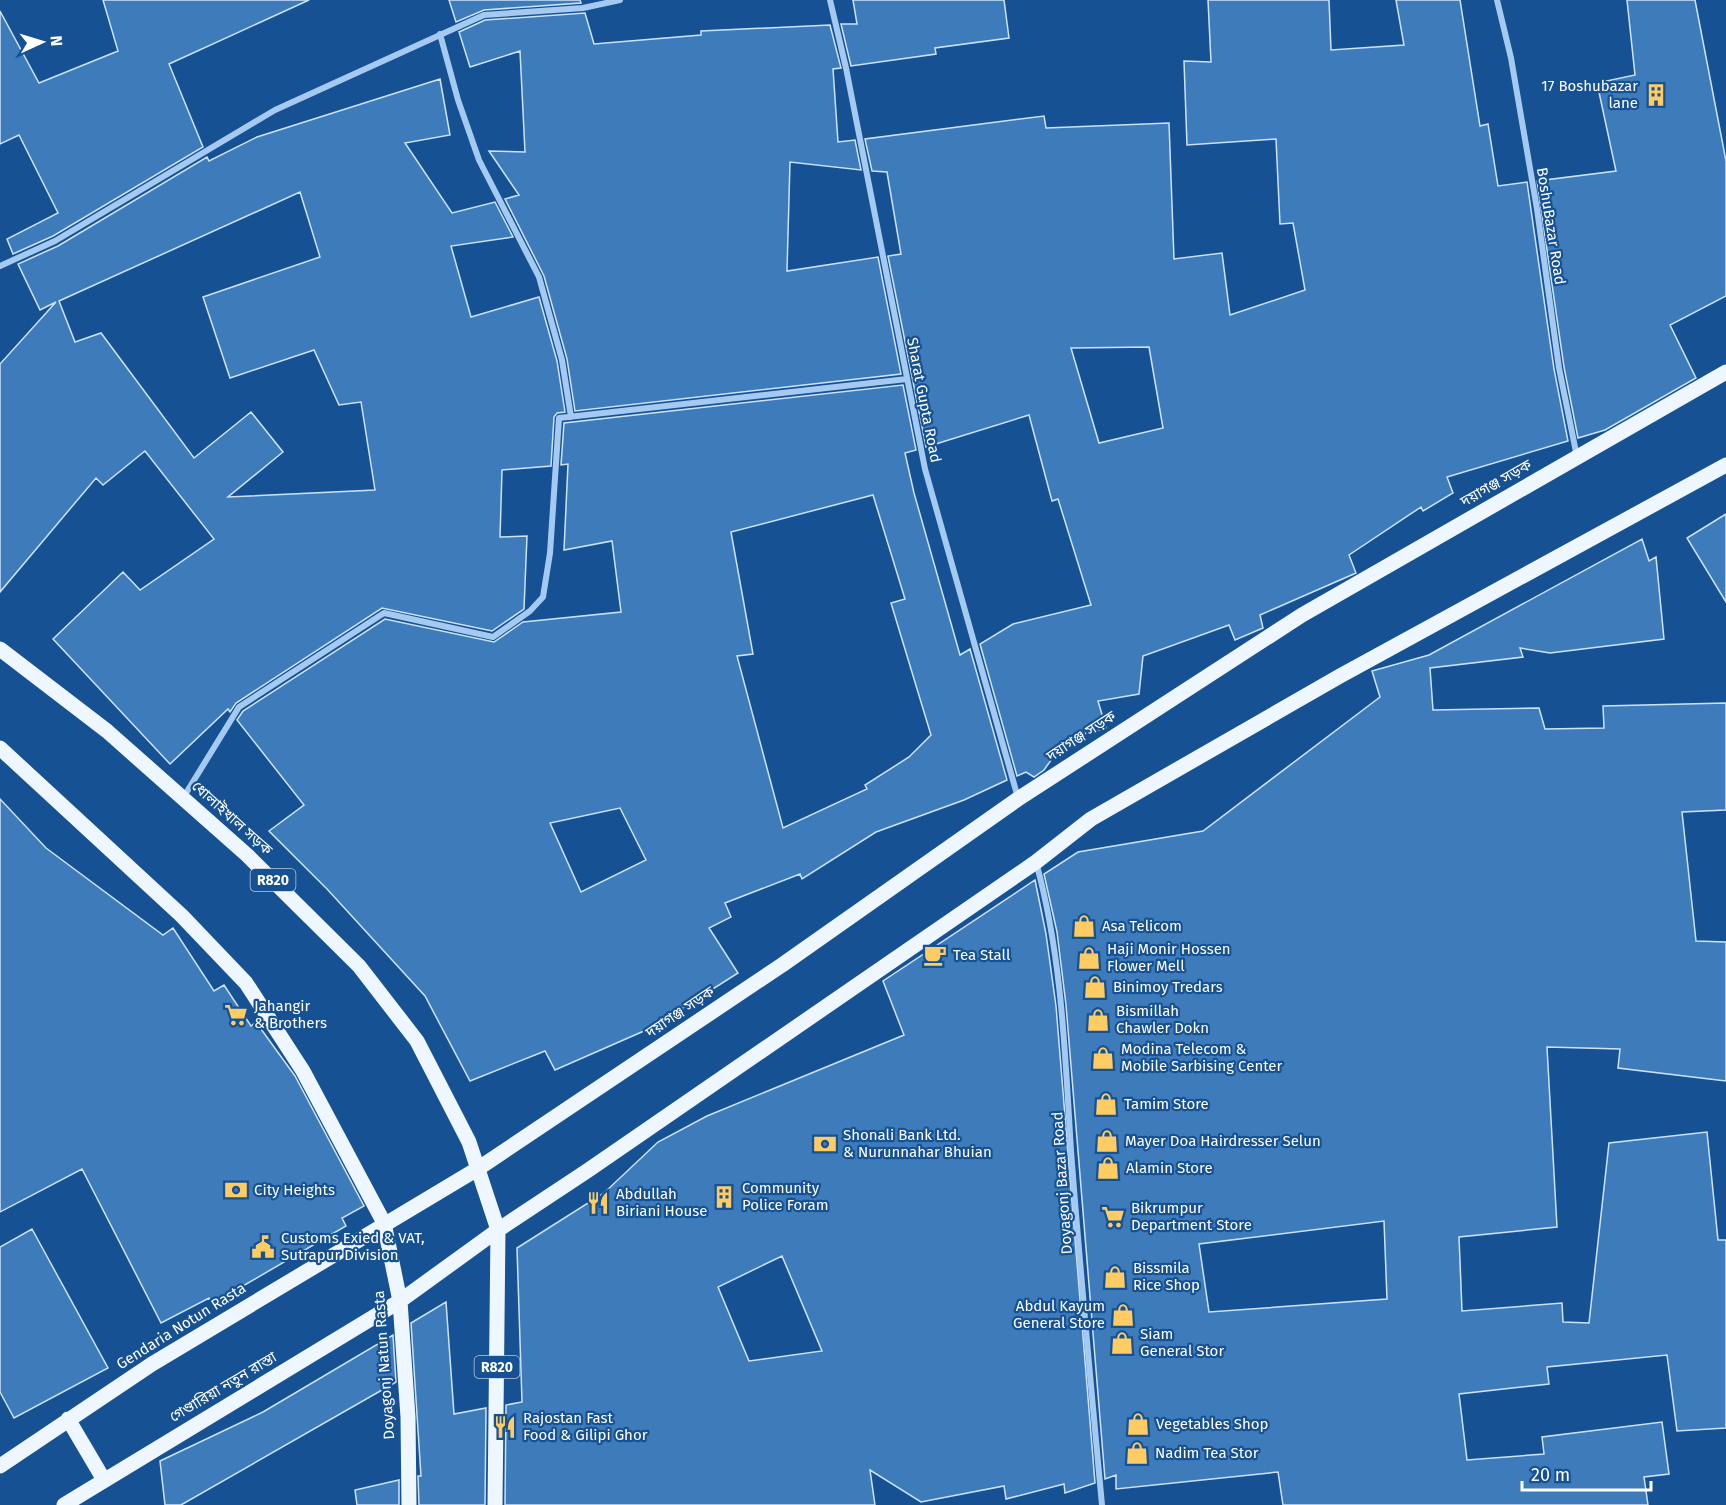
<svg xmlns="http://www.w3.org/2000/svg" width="1726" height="1505" font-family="'Fira Sans','Noto Sans Bengali',sans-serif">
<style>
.building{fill:#3e7bbb;stroke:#cce3fc;stroke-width:1.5;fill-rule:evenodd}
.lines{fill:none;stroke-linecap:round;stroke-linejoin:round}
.minor{stroke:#a5caf1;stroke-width:6}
.primary{stroke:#eef6ff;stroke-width:15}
.labels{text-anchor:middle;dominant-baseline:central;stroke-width:4.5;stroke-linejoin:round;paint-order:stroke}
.shield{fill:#165193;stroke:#b9cbdf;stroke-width:1.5}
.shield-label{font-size:14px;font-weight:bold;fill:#fff}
.poi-label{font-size:15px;fill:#fff;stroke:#165193;text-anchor:start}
.street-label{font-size:15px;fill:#fff;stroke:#165193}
</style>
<rect width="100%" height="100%" fill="#165193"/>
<path class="building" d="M103,0H309L169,64L203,147L53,236L13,254L7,239L58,213L19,135L0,144V11L39,83L118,51Z
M449,0H580L581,3L484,10L456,22Z
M853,0H1004L1009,38L935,48L936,54L851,66L841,24H857Z
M1208,0H1329L1331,50L1404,45L1396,0H1460L1480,126L1488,124L1498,186L1527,182L1554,369L1568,441L1447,477L1453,493L1423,511L1421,507L1349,555L1356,573L1260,615L1263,628L1235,640L1229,625L1143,656L1139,694L1098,701L1106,728L1066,739L1044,770L1034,777L1026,772L1017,776L980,644L1013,624L1091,605L1058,499L1052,501L1029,415L926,447L888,256L901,254L887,172L872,171L865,139L1044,116L1046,128L1169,123L1174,259L1222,253L1230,315L1305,290L1293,223L1280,224L1276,139L1187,145L1184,61L1211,62ZM1149,347L1163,428L1099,443L1071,348Z
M1627,0H1695L1726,161V296L1670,325L1696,378L1605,430L1578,438L1564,367L1537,181L1616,171L1597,83L1635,75Z
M585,13L594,44L701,35V31L830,25L841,68L833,69L838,142L855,140L861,170L790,162L787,271L878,257L901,374L575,411L567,359L544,276L505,199L519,195L489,151L525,152L520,51L470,67L459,32L485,20Z
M440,79L450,135L405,143L452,213L495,202L513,237L451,246L471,317L539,297L557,361L565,412L557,413L554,417L551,466L502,470L500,537L527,536L524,609L492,631L382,608L236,703L230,712L228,709L170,764L53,639L123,572L140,590L214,539L145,451L103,485L96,478L0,592V364L56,302L40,310L18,264L58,246L207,157L209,161L257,137ZM300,192L320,257L203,297L230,378L314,350L339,405L361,402L375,490L228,497L283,452L251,412L194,458L101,333L75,342L59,301Z
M903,385L916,450L905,453L914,493L960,655L970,649L1007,780L964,800L876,832L802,879L800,874L725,903L731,917L709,928L738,973L653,1027L555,1070L545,1051L470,1081L425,996L327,889L269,831L304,805L237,720L243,711L385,619L494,642L523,622L621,612L612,541L564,550L568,464L561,465L564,423ZM873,495L905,599L891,603L931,735L909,757L865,785L867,789L783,828L737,656L753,654L731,532ZM620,808L646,860L581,892L550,823Z
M1726,514V602L1687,538Z
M1642,539L1649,561L1656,557L1664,639L1550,653L1520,648L1523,657L1430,668L1433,710L1539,708L1545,729L1604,728L1603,706L1726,703V810L1682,812L1696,941L1726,942V1081L1618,1068L1620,1049L1547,1047L1557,1227L1459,1237L1462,1311L1562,1303L1563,1322L1589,1323L1609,1143L1707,1132L1718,1240H1726V1428L1677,1431L1667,1355L1547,1367L1549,1384L1459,1394L1467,1460L1544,1454L1542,1437L1662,1422L1669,1474L1644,1477L1648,1505H1283L1278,1472L1116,1489V1475L1105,1479L1066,1005L1057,932L1044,874L1078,852L1203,831L1380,697L1372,671L1429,655ZM1384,1221L1387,1299L1209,1312L1199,1244Z
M0,799L46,848L163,935L173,928L214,991L224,985L251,1026L256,1022L295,1076L364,1206L342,1218L346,1226L212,1304L209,1298L161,1323L82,1169L0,1212Z
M1035,880L1046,934L1056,1006L1095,1483L1065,1493L1064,1484L1006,1499L1004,1486L921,1502L870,1470L875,1505H505L506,1405L522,1402L517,1248L604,1193L658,1142L707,1116L904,1035L883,981ZM782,1256L822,1351L749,1361L718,1287Z
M32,1229L108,1368L14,1418L0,1392V1247Z
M446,1302L454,1414L486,1408L485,1505H419L418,1476H421L411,1323Z
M393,1335L396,1382L181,1505H165L160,1461L263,1412Z
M399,1480V1505H357L355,1490Z"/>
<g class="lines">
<path class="minor" d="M830,0L846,68L925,469L1018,798
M1497,0L1511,58L1537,209L1559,368L1577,457
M440,34L458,100L479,160L539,277L562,360L571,417
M0,266L55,241L275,110L484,15L583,8L620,0
M183,798L239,707L384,613L493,637L530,611L543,597L550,553L559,418L907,379
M1036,862C1062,956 1065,1053 1071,1151C1080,1269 1091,1387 1102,1505"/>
<path class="primary" d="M0,649L107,731L247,855L359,966L417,1041L469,1142L498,1230L495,1505
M0,748L182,916L246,983L303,1071L384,1223L400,1301L408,1417L409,1505
M68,1419L104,1480
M0,1466L152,1364L479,1168L782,965L1018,799L1302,615L1726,372
M64,1505L400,1301L498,1230L587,1171L1036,862L1091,819L1340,676L1726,465"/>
</g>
<defs>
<g id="building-bare" transform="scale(1.8)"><path d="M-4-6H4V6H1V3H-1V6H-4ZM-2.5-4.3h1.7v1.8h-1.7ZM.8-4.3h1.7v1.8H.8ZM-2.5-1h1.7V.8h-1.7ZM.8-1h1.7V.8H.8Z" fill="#ffcc64" stroke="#165193" stroke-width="2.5" paint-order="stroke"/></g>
<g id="shop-bare" transform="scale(1.8)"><path d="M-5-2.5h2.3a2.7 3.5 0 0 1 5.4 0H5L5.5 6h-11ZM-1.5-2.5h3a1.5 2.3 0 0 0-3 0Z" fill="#ffcc64" stroke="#165193" stroke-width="2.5" paint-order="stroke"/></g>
<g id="cafe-bare" transform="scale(1.8)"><path d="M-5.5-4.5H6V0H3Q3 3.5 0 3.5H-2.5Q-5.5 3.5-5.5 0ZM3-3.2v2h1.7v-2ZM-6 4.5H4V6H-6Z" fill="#ffcc64" stroke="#165193" stroke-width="2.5" paint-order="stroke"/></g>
<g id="supermarket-bare" transform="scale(1.8)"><path d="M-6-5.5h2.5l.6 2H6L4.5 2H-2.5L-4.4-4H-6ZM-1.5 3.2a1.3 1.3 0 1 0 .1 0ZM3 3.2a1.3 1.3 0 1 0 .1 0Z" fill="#ffcc64" stroke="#165193" stroke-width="2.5" paint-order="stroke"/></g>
<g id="bank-bare" transform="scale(1.8)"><path d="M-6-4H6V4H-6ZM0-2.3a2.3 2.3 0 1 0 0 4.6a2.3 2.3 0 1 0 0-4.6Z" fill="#ffcc64" stroke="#165193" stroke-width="2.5" paint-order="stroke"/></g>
<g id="restaurant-bare" transform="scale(1.8)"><path d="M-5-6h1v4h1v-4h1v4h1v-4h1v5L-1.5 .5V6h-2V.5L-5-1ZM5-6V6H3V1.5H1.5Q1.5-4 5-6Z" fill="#ffcc64" stroke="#165193" stroke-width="2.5" paint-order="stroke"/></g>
<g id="civic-bare" transform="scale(1.8)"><path d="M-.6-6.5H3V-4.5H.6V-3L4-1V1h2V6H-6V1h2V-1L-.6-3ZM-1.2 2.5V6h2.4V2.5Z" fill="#ffcc64" stroke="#165193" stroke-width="2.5" paint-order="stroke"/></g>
</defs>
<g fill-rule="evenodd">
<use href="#building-bare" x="1656" y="95"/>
<use href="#shop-bare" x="1084" y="926"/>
<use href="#cafe-bare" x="935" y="955"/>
<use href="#shop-bare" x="1089" y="958"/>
<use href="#shop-bare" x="1095" y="987"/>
<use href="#supermarket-bare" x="236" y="1015"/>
<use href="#shop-bare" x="1098" y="1020"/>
<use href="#shop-bare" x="1103" y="1058"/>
<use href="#shop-bare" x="1106" y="1104"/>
<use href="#shop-bare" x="1107" y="1141"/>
<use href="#bank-bare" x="825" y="1144"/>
<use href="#shop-bare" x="1108" y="1168"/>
<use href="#bank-bare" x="236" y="1190"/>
<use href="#building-bare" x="724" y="1197"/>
<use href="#restaurant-bare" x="598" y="1203"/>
<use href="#supermarket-bare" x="1113" y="1217"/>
<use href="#civic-bare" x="263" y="1247"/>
<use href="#shop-bare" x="1115" y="1277"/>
<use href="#shop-bare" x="1123" y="1315"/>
<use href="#shop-bare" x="1122" y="1343"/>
<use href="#shop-bare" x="1138" y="1424"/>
<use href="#restaurant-bare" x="505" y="1427"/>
<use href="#shop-bare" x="1137" y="1453"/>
</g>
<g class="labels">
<g class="shield">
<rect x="250.5" y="869" width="45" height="22" rx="4.5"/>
<rect x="474.5" y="1356" width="45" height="22" rx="4.5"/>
</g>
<g class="shield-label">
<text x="273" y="880">R820</text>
<text x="497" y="1367">R820</text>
</g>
<g class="poi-label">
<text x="1638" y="86" text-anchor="end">17 Boshubazar<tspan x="1638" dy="17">lane</tspan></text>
<text x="1102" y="926">Asa Telicom</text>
<text x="1107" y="949">Haji Monir Hossen<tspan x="1107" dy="17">Flower Mell</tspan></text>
<text x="953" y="955">Tea Stall</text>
<text x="1113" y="987">Binimoy Tredars</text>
<text x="254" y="1006">Jahangir<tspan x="254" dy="17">&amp; Brothers</tspan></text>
<text x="1116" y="1011">Bismillah<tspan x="1116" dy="17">Chawler Dokn</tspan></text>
<text x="1121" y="1049">Modina Telecom &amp;<tspan x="1121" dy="17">Mobile Sarbising Center</tspan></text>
<text x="1124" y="1104">Tamim Store</text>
<text x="843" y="1135">Shonali Bank Ltd.<tspan x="843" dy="17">&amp; Nurunnahar Bhuian</tspan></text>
<text x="1125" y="1141">Mayer Doa Hairdresser Selun</text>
<text x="1126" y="1168">Alamin Store</text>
<text x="742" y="1188">Community<tspan x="742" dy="17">Police Foram</tspan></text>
<text x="254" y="1190">City Heights</text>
<text x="616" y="1194">Abdullah<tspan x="616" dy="17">Biriani House</tspan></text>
<text x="1131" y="1208">Bikrumpur<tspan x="1131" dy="17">Department Store</tspan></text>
<text x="281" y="1238">Customs Exied &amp; VAT,<tspan x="281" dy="17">Sutrapur Division</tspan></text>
<text x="1133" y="1268">Bissmila<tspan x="1133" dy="17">Rice Shop</tspan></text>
<text x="1105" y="1306" text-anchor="end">Abdul Kayum<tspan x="1105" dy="17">General Store</tspan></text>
<text x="1140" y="1334">Siam<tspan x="1140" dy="17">General Stor</tspan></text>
<text x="523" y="1418">Rajostan Fast<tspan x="523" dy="17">Food &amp; Gilipi Ghor</tspan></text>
<text x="1156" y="1424">Vegetables Shop</text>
<text x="1155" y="1453">Nadim Tea Stor</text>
</g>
<g class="street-label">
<text transform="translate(1551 226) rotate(81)">BoshuBazar Road</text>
<text transform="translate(924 400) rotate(79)">Sharat Gupta Road</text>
<text transform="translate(1496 483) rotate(-30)">দয়াগঞ্জ সড়ক</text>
<text transform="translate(1081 736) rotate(-33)">দয়াগঞ্জ সড়ক</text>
<text transform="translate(232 818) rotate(42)">ধোলাইখাল সড়ক</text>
<text transform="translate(680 1012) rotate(-34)">দয়াগঞ্জ সড়ক</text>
<text transform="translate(1062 1183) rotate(-94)">Doyagonj Bazar Road</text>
<text transform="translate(181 1326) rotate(-32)">Gendaria Notun Rasta</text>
<text transform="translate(384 1365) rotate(-94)">Doyagonj Natun Rasta</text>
<text transform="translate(223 1387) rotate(-31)">গেণ্ডারিয়া নতুন রাস্তা</text>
</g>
</g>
<g transform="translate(42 42) rotate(86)" stroke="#165193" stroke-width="4.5" paint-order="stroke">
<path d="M0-4.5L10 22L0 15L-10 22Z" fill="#ffffff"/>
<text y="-9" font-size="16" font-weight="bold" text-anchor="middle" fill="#ffffff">N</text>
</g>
<path d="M1522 1481v9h129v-9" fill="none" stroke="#ffffff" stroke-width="3"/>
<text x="1531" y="1481" font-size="18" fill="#ffffff" stroke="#165193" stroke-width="4.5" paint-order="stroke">20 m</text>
</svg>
